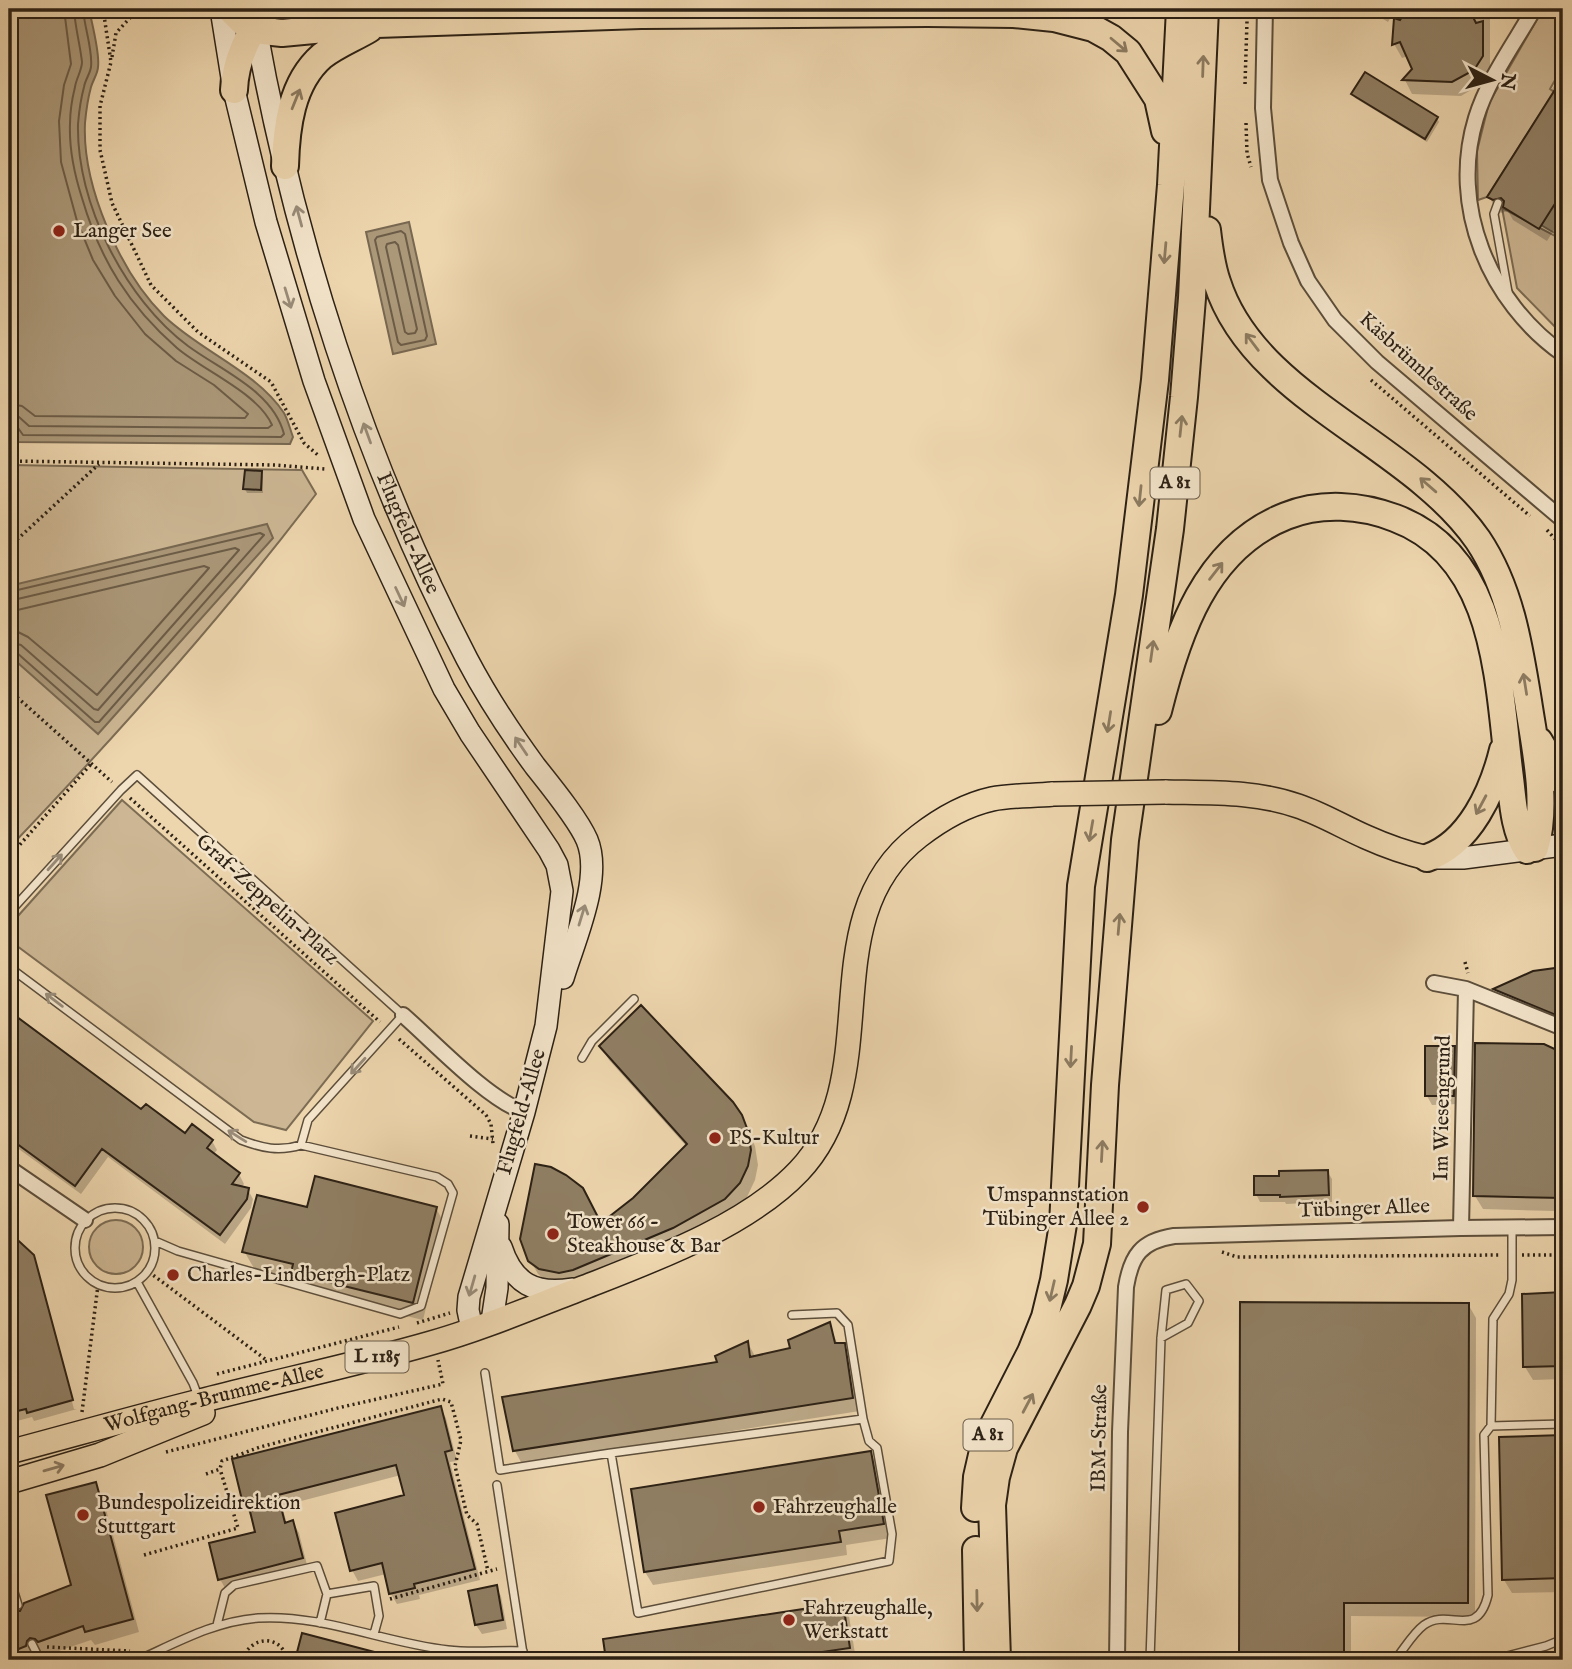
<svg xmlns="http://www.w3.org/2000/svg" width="1572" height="1669" font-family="'IM FELL English',serif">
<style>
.green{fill:#ccb693;stroke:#7c6c54;stroke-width:2}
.water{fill:#ab9879;stroke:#786851;stroke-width:2}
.shadow{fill:#0003}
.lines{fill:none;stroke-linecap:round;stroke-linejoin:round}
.shore{stroke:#6c5c47;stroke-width:2}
.building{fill:#907f64;stroke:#2c2115;stroke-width:2}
.lane-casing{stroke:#5c4e3b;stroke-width:10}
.street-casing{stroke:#5c4e3b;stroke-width:18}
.secondary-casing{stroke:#2c2115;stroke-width:24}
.primary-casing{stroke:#2c2115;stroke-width:26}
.highway-casing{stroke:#2c2115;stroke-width:30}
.path{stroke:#2c2115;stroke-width:3.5;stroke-dasharray:2 3.5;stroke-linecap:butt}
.lane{stroke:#f3e4ca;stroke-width:7}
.street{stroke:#f3e4ca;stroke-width:14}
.secondary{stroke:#f3e4ca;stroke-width:21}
.primary{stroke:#edd5ad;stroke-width:23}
.highway{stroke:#edd5ad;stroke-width:26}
.primary-bridge-casing{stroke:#2c2115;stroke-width:26;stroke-linecap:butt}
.primary-bridge{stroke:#edd5ad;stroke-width:23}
.oneway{stroke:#8c7b61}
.oneway2{stroke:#998c79}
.poi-dot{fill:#8f2418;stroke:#f3e4ca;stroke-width:2.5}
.labels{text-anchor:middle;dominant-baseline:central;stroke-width:5;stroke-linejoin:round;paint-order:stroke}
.shield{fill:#f3e4ca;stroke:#685c4b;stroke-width:2}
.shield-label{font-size:19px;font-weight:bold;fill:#2c2115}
.poi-label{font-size:21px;fill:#2c2115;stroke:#f3e4ca;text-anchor:start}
.street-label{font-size:21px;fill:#2c2115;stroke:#f3e4ca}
</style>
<rect width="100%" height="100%" fill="#edd5ad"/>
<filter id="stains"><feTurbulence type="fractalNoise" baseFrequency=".00286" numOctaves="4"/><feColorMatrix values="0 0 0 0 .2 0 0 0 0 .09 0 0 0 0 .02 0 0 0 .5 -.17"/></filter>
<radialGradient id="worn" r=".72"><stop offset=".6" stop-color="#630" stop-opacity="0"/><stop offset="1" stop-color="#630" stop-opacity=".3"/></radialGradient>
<path class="green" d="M1543,9H1563V66L1550,89L1554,92L1487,197L1478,200L1477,151L1489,103Z
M1502,208L1563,240V335L1517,288Z
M9,465L302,470L316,494C222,618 117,735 9,848Z
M122,800L373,1021L286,1130L254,1122L9,940V926Z
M89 1247a27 27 0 1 1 54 0a27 27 0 1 1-54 0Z"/>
<path class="water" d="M9,9H89C92,24 100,53 98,67C98,73 93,80 91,87C88,98 86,112 85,123C82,186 120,272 164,316C200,351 256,371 284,413C288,420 290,429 293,437L290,444L13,442L9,398Z
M1563,189V238L1541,225Z
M409,222L436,344L393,354L366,232Z
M267,524L273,538L98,734L9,655V586Z"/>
<path class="shadow" d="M1366,9H1396L1388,22Z
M1405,9H1487L1490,14V71L1481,84L1461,96L1412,94L1405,80L1414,69L1408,56L1402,58L1394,44L1396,14Z
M1491,9H1509L1504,17Z
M1563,70V215L1547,241L1513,220L1508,211L1501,213L1497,210L1489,197L1554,94L1552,89Z
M1353,94L1437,118L1439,122L1427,142L1355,98Z
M261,473L263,476V493H247L245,489Z
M1563,968V1020L1497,993L1495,990L1533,972Z
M9,1014L142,1112L186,1135L212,1141L217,1150L213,1155L239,1174L244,1184L241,1188L248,1190L253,1199L251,1208L225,1244L108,1157L81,1194L9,1142Z
M1543,1046L1563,1055V1219H1560L1555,1211L1483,1209L1475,1196Z
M601,1047L741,1116L755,1146L758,1165L755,1180L747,1197L733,1213L581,1284L549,1283L538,1274L525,1251L601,1225L634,1199L687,1147L609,1060Z
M1454,1048L1459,1056L1458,1104L1432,1105L1427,1096Z
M1327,1171L1332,1179V1202L1286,1204L1285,1202H1260L1256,1194L1281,1177Z
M436,1208L446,1227L423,1320L303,1291L297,1280L255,1270L244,1251L308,1209Z
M9,1235L32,1256L74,1409H77L34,1421L32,1417L17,1421L9,1411Z
M1563,1293V1379L1533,1380L1525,1367L1524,1295Z
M1242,1304H1468L1476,1318L1475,1617L1351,1616V1660H1241Z
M829,1324L838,1345H844L852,1359L860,1411L522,1464L515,1451L719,1363L748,1343L756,1358L792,1350Z
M440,1408L446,1418L457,1461L450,1462L480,1580L419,1595L420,1599L397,1604L391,1594L386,1574L358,1581L352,1570L406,1497L401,1475L282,1506L287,1524L293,1522L299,1533L308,1569L226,1590L220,1579L257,1533L245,1503Z
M1563,1437V1592L1512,1593L1504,1580L1500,1439Z
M870,1452L878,1466L891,1538L846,1545L847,1555L653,1585L645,1572Z
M95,1484L103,1498L139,1632L95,1645L91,1640L47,1655L44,1652L38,1651L34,1655L33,1660H9V1611L22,1612L73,1586Z
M496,1587L501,1596L507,1629L482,1634L476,1625L470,1592Z
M842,1605L849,1616L856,1660H608L605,1641Z
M303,1636L400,1660H296Z"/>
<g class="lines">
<path class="shore" d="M401,231L405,234L427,336L425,340L401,345L398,342L375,240L377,237Z
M395,242L398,245L417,329L415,333L408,334L405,332L386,247L387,244Z
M9,404L22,406L35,416L245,418L248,414L214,385L176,361L145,334L115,296L93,260L77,221L61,162L59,121L64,85L71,64L64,9
M9,414L19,417L29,426L268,428L272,425C258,393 204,371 177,348C129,306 100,260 82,198C74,173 69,150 70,124C70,112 72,99 75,87C76,79 82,70 82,62C80,44 75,27 74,9
M9,423L16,425L23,435L281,437L284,434C273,391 222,371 188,346C125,299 76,203 78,124C79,112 81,98 84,87C85,80 90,74 91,67C93,50 84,26 83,9
M9,592L260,533L264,535L99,722H95L16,652L9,650
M9,601L235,548L239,550L98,710L94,709L21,645L9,642
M9,612L204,566L209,568L97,695L28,637L18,632L9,631"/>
</g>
<path class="building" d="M1407,9H1469L1476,23L1483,21V56L1474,70L1452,82L1402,80L1412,69L1400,42L1392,45L1394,18L1400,20Z
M1365,72L1438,117L1425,139L1351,94Z
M1563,77V191L1539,229L1503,207L1504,201L1501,198L1493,200L1487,197Z
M245,470L262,471L261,490L243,489Z
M1563,967V1018L1493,989L1533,971Z
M641,1005L733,1102L742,1115L748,1131L751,1150L748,1166L740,1183L725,1199L673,1228L573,1270L559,1273L539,1269L528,1261L520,1239L535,1164L551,1167L566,1175L583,1188L601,1223L633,1198L687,1144L599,1046Z
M9,1011L141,1109L146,1104L185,1133L192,1124L213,1140L207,1148L240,1173L232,1184L249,1188L247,1199L220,1235L102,1149L75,1186L9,1138Z
M1475,1043L1544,1044L1563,1053V1198L1473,1196Z
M1425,1046H1455L1454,1096H1425Z
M1328,1170L1329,1195L1280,1197V1195H1254V1176H1279V1171Z
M315,1176L437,1207L413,1303L291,1273L293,1264L242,1252L257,1195L307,1207Z
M9,1232L34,1255L73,1400L27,1413L26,1409L9,1413Z
M1563,1292V1366L1523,1367L1522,1294Z
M1240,1302L1469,1303L1468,1603H1344V1660H1239Z
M830,1322L835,1343H845L853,1398L513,1451L502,1397L717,1362L715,1356L748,1341L750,1357L790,1348L788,1340Z
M441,1406L452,1450L445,1452L475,1569L414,1584L415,1588L389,1594L382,1563L350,1571L335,1513L404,1495L396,1465L278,1495L285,1523L293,1520L303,1558L218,1580L209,1543L255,1532L248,1503L243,1504L232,1459Z
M1563,1435V1578L1502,1580L1499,1437Z
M871,1451L884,1524L839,1531L841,1542L644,1572L631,1489Z
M96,1482L133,1619L85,1632L83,1626L38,1642L35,1639L30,1638L27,1641L26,1646L9,1653V1609L12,1607L16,1611H20L24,1603L71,1585L46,1495Z
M497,1585L503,1620L475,1625L468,1591Z
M843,1603L850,1648L767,1660H606L603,1639Z
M302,1633L386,1655L385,1660H295Z"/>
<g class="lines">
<g class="lane-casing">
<path id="lane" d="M1498,203L1494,214L1508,292
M9,913L121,790L137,775L403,1015L308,1120L301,1145
M9,967L241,1140C262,1148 279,1152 301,1145L437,1177L448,1184L453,1193L421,1306L400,1314L178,1251L155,1241
M582,1058L592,1041L634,999
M75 1248a40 40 0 1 1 80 0a40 40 0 1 1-80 0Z
M137,1282L193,1383L199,1399
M792,1315L837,1313L848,1325L863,1419
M485,1373L500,1470L611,1453L638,1613L889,1561L892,1534L877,1448L869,1441L863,1419L611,1453
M1491,1426L1493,1319L1509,1294L1512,1280V1227
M497,1485L524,1660
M9,1576L18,1605
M320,1623L327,1594L374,1586L379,1616L374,1634
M217,1625L225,1593L234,1585L317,1566L327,1594
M32,1644L40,1660
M138,1660C176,1643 215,1621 258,1618C323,1614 384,1643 448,1650C472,1653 498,1650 523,1651
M1150,1660L1161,1338L1166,1290L1186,1284L1199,1301L1188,1323L1161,1338
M1395,1660C1404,1649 1413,1633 1424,1625C1449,1607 1477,1641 1488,1595L1484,1435L1491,1426L1563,1424
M1492,1660L1546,1646L1563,1639"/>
</g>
<g class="street-casing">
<path id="street" d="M1265,9L1263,108L1270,180L1291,243L1308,281L1335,320L1377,362L1563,520
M1534,9C1514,44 1488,79 1476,118C1449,206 1489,302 1563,354
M1434,983L1466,989
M403,1015C435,1043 486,1098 524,1112
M9,1168L85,1220
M1461,1228L1466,989L1563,1028
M1117,1660L1120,1432L1126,1287C1131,1256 1141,1241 1174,1236L1461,1228L1563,1227"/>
</g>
<g class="secondary-casing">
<g id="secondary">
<path d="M221,9L234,90L266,222L314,381L364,519L444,689L470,733L549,850L557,865L562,891L546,1026L524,1112L469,1297L468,1310L472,1329"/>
<path id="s1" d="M254,18C293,239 363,459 467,659C487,697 510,732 535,766C550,785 578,819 587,840C603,878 574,941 563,978"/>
<path d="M1427,858H1463L1563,845"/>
<path d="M501,1247C513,1284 535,1295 572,1289"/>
<path d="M492,1321L497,1288L498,1224"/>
</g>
</g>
<g class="primary-casing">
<g id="primary">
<path d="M1165,792C1209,793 1256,791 1298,806C1322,814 1343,827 1366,837C1386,846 1406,853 1427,858"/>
<path id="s2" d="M9,1452C73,1435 136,1417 200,1401C277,1381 355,1365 431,1343C482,1329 535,1306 585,1287C654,1260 747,1226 799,1171C890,1075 809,920 919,836C941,819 965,805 992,799C1011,795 1033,796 1053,794"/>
<path d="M9,1482L100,1455L203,1413"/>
</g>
</g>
<g class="highway-casing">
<path id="highway" d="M230,9L244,23L263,31L282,33L377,24L641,15L928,13L1014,14L1054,18L1093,28L1111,38L1128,52L1158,99L1165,131
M234,90C235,61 249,32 267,9
M285,166C286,128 291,83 322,56C336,45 354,38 369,29
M1207,230C1209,247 1211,265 1217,282C1254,399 1409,441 1478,540C1510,588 1519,645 1528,701C1535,748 1548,802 1535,848
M1158,711C1177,634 1205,548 1286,516C1321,502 1361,505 1395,518C1500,557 1498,686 1510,778C1513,802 1514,829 1527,850
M1539,741L1563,782
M1427,858C1470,843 1493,791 1503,750
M975,1508L977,1477L985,1442L1031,1352L1045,1317L1054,1280L1063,1224L1081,886L1129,595L1155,380L1171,185L1180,9
M976,1550L978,1660
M997,1660L992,1505L996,1477L1004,1448L1078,1305L1086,1286L1097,1244L1105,1085L1125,840L1170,529L1184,397L1192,298L1205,9"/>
</g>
<path class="path" d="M103,9L111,62L100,106V150L112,203L151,285L198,332L271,382L304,443L319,456
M112,57L116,33L138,9
M1245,84L1247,21
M1246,123L1247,153L1251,167
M1558,200L1563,206
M1371,380L1530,516
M9,461L275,465L325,469
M1547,530L1556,540
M1556,538L1561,577L1560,618L1563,638
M9,547L99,464
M9,690L112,782
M130,798L380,1022
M9,857L91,764
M1465,962L1468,973
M399,1039L486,1115L491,1124L493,1144
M470,1136L493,1139
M1222,1252L1237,1257L1501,1255
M1522,1255H1563
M149,1272L265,1359
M417,1323L450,1313
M217,1374L399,1327
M82,1412L98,1285
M166,1452L342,1407L443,1384L438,1360
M206,1474L220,1469L222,1461L260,1447L442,1399L451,1402L461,1440L455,1466L467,1515L477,1524L488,1571
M144,1555L238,1528L220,1469
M390,1599L497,1569
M47,1647L130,1651
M9,1660L23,1654
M235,1660C243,1656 246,1650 253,1645C267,1635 286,1644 286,1660"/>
<use href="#lane" class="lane"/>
<use href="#street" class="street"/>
<use href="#secondary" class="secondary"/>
<use href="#primary" class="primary"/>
<use href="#highway" class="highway"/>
<g class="primary-bridge-casing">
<path id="primary-bridge" d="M1053,794L1165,792"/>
</g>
<use href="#primary-bridge" class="primary-bridge"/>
</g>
<defs><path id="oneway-shaft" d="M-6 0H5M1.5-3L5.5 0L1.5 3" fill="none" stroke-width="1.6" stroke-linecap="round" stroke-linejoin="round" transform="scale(1.75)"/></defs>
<g class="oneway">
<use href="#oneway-shaft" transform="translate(1119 45) rotate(40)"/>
<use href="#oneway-shaft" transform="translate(1203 66) rotate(-88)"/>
<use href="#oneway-shaft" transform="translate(296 99) rotate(-68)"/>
<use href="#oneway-shaft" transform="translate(1165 253) rotate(95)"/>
<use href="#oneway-shaft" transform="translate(1252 342) rotate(-127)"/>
<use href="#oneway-shaft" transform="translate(1181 426) rotate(-84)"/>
<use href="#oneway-shaft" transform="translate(1428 485) rotate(-139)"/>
<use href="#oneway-shaft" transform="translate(1140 496) rotate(96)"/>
<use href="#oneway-shaft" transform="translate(1216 571) rotate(-52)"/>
<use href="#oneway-shaft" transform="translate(1152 651) rotate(-82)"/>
<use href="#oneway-shaft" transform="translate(1525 684) rotate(-99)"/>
<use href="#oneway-shaft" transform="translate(1109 722) rotate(99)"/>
<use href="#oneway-shaft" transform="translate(1481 805) rotate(118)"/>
<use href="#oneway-shaft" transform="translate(1091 831) rotate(100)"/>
<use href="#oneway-shaft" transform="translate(1119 924) rotate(-85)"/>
<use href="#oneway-shaft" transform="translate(1071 1057) rotate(93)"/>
<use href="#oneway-shaft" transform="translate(1102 1151) rotate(-87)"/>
<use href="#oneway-shaft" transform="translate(1052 1291) rotate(103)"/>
<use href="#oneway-shaft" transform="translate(1028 1403) rotate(-62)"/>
<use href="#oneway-shaft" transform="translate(54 1468) rotate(-16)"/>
<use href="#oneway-shaft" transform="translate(977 1601) rotate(89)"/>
</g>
<g class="oneway2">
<use href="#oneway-shaft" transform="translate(299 216) rotate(-105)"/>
<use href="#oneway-shaft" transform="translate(288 298) rotate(73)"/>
<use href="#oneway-shaft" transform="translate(367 433) rotate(-110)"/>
<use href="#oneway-shaft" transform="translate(400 597) rotate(65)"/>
<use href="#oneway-shaft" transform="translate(521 746) rotate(-124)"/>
<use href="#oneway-shaft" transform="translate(55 862) rotate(-48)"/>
<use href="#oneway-shaft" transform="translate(582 915) rotate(-73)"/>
<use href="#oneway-shaft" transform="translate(54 1000) rotate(-143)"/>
<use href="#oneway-shaft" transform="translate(358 1066) rotate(132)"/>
<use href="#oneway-shaft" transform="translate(237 1136) rotate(-148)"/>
<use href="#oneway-shaft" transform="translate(472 1286) rotate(106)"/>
</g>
<g class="poi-dot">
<circle cx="59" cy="231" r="7"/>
<circle cx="715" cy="1138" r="7"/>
<circle cx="1143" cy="1207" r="7"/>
<circle cx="553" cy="1234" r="7"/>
<circle cx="173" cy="1275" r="7"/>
<circle cx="759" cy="1507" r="7"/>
<circle cx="83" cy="1515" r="7"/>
<circle cx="789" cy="1620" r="7"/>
</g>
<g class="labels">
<g class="shield">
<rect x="1150.5" y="467.5" width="49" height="31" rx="5"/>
<rect x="345.5" y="1341.5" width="63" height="31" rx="5"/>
<rect x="963.5" y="1419.5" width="49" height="31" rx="5"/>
</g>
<g class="shield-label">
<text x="1175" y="483">A 81</text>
<text x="377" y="1357">L 1185</text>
<text x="988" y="1435">A 81</text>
</g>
<g class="poi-label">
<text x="73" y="231">Langer See</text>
<text x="729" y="1138">PS-Kultur</text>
<text x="1129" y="1195" text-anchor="end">Umspannstation<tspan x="1129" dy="24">Tübinger Allee 2</tspan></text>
<text x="567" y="1222">Tower 66 -<tspan x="567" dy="24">Steakhouse &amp; Bar</tspan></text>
<text x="187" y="1275">Charles-Lindbergh-Platz</text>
<text x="97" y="1503">Bundespolizeidirektion<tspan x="97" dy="24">Stuttgart</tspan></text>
<text x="773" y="1507">Fahrzeughalle</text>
<text x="803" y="1608">Fahrzeughalle,<tspan x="803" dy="24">Werkstatt</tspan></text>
</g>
<g class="street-label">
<text transform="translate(1418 367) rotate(42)">Käsbrünnlestraße</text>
<text stroke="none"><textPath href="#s1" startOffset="539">Flugfeld-Allee</textPath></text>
<text transform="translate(267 900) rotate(42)">Graf-Zeppelin-Platz</text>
<text transform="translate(1443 1108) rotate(-89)">Im Wiesengrund</text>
<text transform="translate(522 1112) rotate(-74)">Flugfeld-Allee</text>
<text transform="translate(1364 1209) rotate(-2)">Tübinger Allee</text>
<text stroke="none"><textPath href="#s2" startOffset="212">Wolfgang-Brumme-Allee</textPath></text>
<text transform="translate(1100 1438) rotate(-89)">IBM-Straße</text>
</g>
</g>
<rect width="1572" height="1669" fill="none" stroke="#edd5ad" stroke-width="35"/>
<rect x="10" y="10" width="1551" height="1648" fill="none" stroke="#2c2115" stroke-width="3.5"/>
<rect x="18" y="18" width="1537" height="1634" fill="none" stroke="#2c2115" stroke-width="2"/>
<g transform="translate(1492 80) rotate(96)" stroke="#f3e4ca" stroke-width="5" paint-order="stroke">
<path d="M0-5L12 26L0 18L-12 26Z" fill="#2c2115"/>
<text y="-10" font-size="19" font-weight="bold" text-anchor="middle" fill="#2c2115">N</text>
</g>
<rect width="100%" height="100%" filter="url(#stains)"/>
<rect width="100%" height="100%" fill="url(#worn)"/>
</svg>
